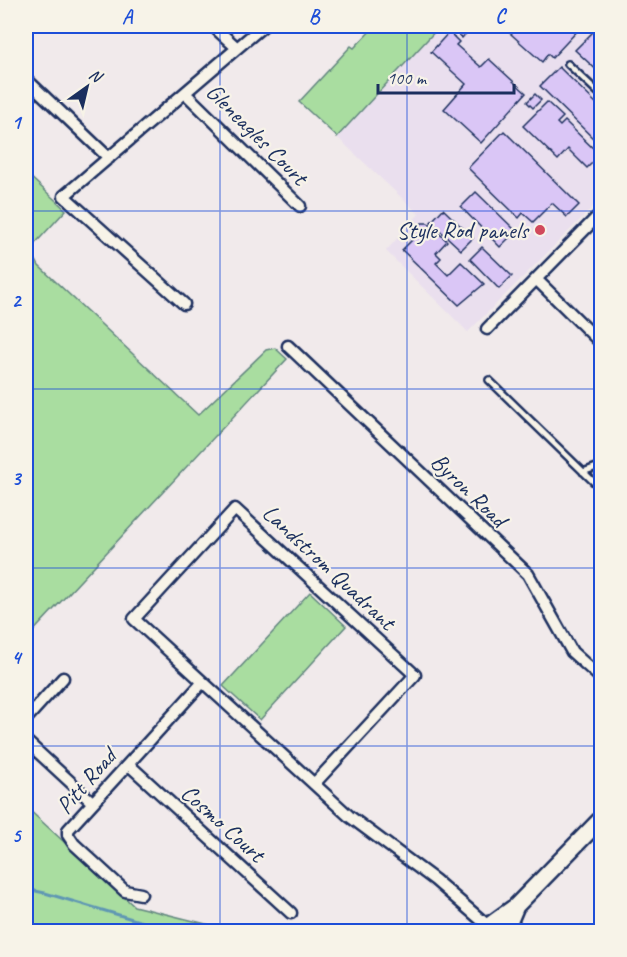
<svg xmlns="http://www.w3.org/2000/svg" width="627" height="957" font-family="Caveat,sans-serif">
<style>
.built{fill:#eadfee}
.green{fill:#a9dda0;stroke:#62867f;stroke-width:1.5}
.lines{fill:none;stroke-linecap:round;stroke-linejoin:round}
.stream{stroke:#5f97b3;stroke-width:3}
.building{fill:#dac6f6;stroke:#1b2f5e;stroke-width:1.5}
.service-casing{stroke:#1b2f5e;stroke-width:10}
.minor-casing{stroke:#1b2f5e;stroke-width:15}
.secondary-casing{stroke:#1b2f5e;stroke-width:20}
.service{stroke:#f7f3e8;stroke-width:5}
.minor{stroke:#f7f3e8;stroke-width:10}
.secondary{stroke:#f7f3e8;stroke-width:15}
.grid{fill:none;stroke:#1d4ed8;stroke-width:1.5;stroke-opacity:0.55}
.poi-dot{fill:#d1495b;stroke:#f7f3e8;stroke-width:2}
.labels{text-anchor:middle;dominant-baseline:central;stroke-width:4.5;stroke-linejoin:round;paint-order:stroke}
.street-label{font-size:24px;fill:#1b2f5e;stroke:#f7f3e8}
.poi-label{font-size:24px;fill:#1b2f5e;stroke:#f7f3e8;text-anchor:end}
.neatline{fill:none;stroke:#1d4ed8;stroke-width:2}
.grid-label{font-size:20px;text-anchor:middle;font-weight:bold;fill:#1d4ed8}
</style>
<rect width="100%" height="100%" fill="#f1eaeb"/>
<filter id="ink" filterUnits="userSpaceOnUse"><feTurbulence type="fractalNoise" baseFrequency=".0167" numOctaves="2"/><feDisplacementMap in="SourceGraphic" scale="12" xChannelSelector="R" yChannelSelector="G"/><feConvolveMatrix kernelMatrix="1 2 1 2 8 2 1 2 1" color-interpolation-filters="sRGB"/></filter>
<g filter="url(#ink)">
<path class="built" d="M440,26H601L602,194L599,201L468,332L386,251L419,214L337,137Z"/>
<path class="green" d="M375,26H440L337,137L299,102L351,46L354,48Z
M26,173L66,210L30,249L39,266L198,415L266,350L275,348L287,359L26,639Z
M310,592L346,626L260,720L223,686Z
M26,807L134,906L234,931H26Z"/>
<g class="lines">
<path class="stream" d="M26,889L45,893L176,932"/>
</g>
<path class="building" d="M455,26H473L462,38L452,29Z
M502,26H582L552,58L548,54L542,62Z
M599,26H602V75L575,50Z
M449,32L459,42L456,45L481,67L489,59L526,93L481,143L444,109L466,84L431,52Z
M559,67L602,109V147L540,86Z
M535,94L541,100L533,108L527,102Z
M547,102L563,117L557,123L560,126L565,121L600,155L587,168L568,149L558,160L523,126Z
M504,131L579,205L567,217L552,203L533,222L523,213L519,218L468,168Z
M476,192L516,231L500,247L461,207Z
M443,209L473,238L461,250L431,222Z
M422,223H428L447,241L436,253L441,258L436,263L448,275L461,262L484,284L459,305L402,250L412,240L408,236Z
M482,247L512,276L499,289L470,259Z"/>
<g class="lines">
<g class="service-casing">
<path id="service" d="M568,64L602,96
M489,380L602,490
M583,472L602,465"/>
</g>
<g class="minor-casing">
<path id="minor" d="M213,26L237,48
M26,79L109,158
M185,93L300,206
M536,279L602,344
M184,304L64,196L263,26
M487,329L602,212
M288,346L528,574L572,652L602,679
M26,719L63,678
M26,741L92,802
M128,764L291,913
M314,784L415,675L235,509L134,619L349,816L435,880L487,925
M141,894L125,891L74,844L68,835V830L202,683"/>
</g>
<g class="secondary-casing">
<path id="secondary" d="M480,932L516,906L602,818
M505,932L516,906"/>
</g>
<use href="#service" class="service"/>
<use href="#minor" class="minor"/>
<use href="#secondary" class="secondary"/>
</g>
</g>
<path class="grid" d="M220,26V932M407,26V932M26,211H602M26,389H602M26,568H602M26,746H602"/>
<circle class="poi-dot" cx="540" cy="230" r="6"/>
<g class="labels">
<g class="street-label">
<text transform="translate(257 134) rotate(45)">Gleneagles Court</text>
<text transform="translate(469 490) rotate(44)">Byron Road</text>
<text transform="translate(329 567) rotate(43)">Landstrom Quadrant</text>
<text transform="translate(86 781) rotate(-49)">Pitt Road</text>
<text transform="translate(223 823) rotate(42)">Cosmo Court</text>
</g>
<g class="poi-label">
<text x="528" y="230">Style Rod panels</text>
</g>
</g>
<rect width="627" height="957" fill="none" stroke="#f7f3e8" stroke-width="66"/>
<g transform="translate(87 87) rotate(34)" stroke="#f7f3e8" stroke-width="4.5" paint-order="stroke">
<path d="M0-4.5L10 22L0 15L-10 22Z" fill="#1b2f5e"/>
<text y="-9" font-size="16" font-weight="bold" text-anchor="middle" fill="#1b2f5e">N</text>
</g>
<path d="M378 84v9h136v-9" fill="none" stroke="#1b2f5e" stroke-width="3"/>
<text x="387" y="84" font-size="18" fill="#1b2f5e" stroke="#f7f3e8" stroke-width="4.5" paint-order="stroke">100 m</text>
<rect x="33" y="33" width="561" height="891" class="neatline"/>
<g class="grid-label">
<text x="127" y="23">A</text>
<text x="314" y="23">B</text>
<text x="500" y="23">C</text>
<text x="16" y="129">1</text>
<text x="16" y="307">2</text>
<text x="16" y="485">3</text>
<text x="16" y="664">4</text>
<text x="16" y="842">5</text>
</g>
</svg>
